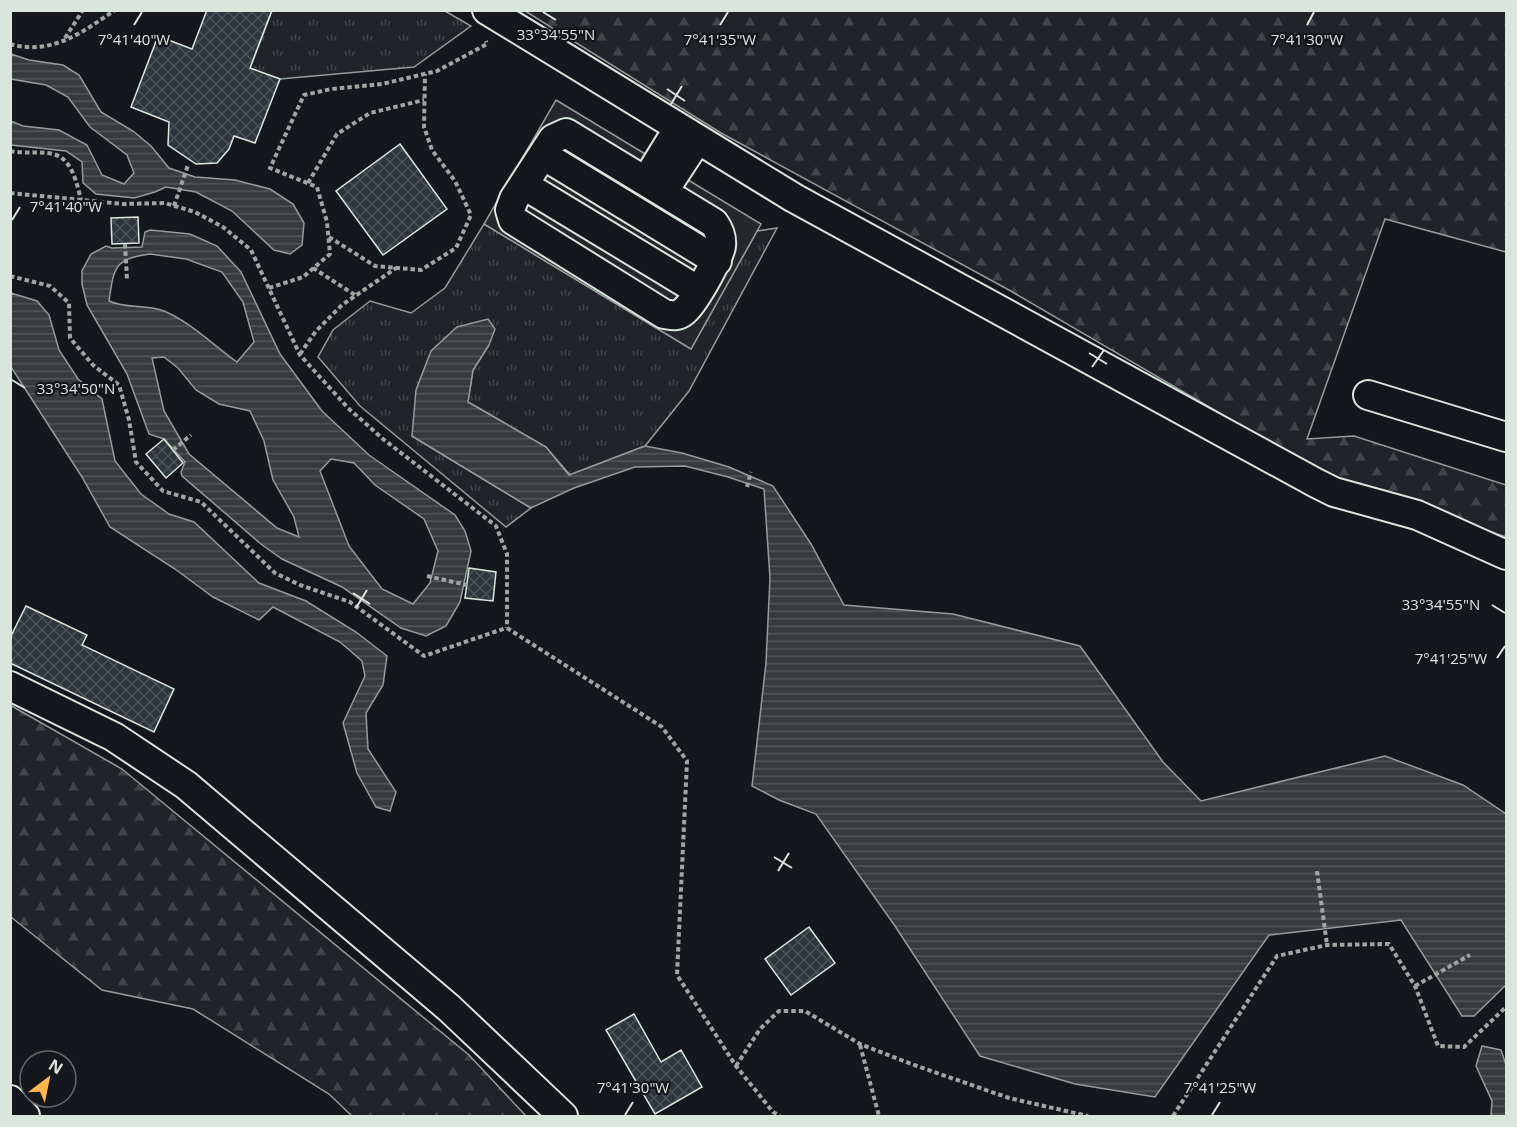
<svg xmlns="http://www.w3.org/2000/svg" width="1517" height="1127" font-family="'Open Sans',sans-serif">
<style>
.grass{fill:url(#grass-tufts);stroke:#939e99;stroke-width:1.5}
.forest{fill:url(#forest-firs);stroke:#939e99;stroke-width:1.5}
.parking{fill:#24282b;stroke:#939e99;stroke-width:1.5}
.water{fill:url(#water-rules);stroke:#939e99;stroke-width:1.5;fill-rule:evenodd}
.building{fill:url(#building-cross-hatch);stroke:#d8e6dc;stroke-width:1.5}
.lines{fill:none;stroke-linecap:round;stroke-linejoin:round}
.minor-casing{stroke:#d8e6dc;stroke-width:32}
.path{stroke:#9da8a2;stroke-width:4;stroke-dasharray:4.5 3;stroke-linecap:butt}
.minor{stroke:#14181c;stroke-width:28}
.ticks{fill:none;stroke:#d8e6dc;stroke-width:2}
.ticks-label{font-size:15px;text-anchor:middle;fill:#d8e6dc;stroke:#14181c;stroke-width:4.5;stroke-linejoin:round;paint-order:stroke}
</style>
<defs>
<pattern id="grass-tufts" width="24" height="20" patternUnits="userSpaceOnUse" patternTransform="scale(1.5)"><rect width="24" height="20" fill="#202428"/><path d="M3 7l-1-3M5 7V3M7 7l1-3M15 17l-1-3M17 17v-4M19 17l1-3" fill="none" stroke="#404447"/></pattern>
<pattern id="forest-firs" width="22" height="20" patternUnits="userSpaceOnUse" patternTransform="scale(1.5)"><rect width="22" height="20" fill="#202428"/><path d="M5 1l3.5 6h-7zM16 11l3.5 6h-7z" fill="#404447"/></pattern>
<pattern id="water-rules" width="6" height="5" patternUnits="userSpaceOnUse" patternTransform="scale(1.5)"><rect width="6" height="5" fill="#363b3e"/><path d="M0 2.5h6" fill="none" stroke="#525759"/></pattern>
<pattern id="building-cross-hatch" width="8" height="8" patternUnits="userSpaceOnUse" patternTransform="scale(1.5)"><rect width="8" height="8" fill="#2c363c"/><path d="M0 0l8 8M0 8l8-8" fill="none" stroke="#4a5358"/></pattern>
</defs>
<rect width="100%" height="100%" fill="#14181c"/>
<path class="grass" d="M272,11H445L471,26L414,67L280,79L250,68Z
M484,224L691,349L757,231L777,228L689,391L645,446L570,475L546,447L468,402L473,370L489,345L412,436L531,508L506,527L360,406L318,357L333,330L370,301L411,313L445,288Z"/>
<path class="forest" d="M525,11H1506V252L1385,219L1307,439L1354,436L1506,485V537L1336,481L1009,290L721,133Z
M10,705L122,769L469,1055L526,1116H352L329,1094L193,1009L102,990L11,917Z"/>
<path class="parking" d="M556,100L761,224L691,349L484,224Z"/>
<path class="water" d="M11,54L29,60L63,65L79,75L101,112L133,131L151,146L169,168L195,177L235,180L270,189L293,204L304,223L302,245L290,254L274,250L232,211L196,192L166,187L155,192L134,198L96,194L83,183L82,162L66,151L11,145V121L23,126L59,130L87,145L102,175L124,184L134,173L127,155L90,127L68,97L46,85L11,79Z
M150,230L190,234L217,246L241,272L280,354L322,411L369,455L455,515L465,531L471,551L460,602L446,626L426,636L401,628L342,587L282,559L261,544L182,476L181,472L185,462L164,439L149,434L127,374L87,305L82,284V271L91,254L106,246L112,248L142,247L145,232ZM150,254L186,259L222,272L243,302L254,342L237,362C213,345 192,323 164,311C147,304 126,309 109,301C114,267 114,259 150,254ZM164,357L178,368L196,390L219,404L250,411L264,441L273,480L294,517L299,537L277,528L189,454L164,411L152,358ZM331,459L354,463L375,485L424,519L438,551L430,583L413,604L382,589L349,546L320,471Z
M11,293L37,301L49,315L59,350L78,379L102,399L115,461L141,494L169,514L194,522L259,583L306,601L356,632L387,656L383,685L366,713L368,749L396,792L390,811L376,807L357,773L343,723L365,676L362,661L340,642L273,607L259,620L213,597L175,569L110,527L82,477L11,367Z
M488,319L495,329L489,345L473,370L468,402L546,447L569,475L645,446L682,453L729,467L773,486L811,544L844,605L953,614L1080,646L1163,762L1201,801L1385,756L1463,785L1506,814V985L1474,1016H1462L1401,920L1269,935L1155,1097L1075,1084L980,1056L895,926L816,814L779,800L752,786L766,663L770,578L764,489L728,477L685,466L635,467L574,488L531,508L412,436L416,390L431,351L457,327Z
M1482,1046L1501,1050L1506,1065V1116H1491L1492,1101L1476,1066Z"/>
<path class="building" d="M207,10H272L250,68L280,79L255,143L234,136L229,149L217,163L196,164L168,145L169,122L131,107L158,36L192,49Z
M400,144L447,209L383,255L336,191Z
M138,217L139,243L112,244L111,218Z
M164,439L183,463L166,478L146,454Z
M469,568L496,572L493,601L465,598Z
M26,606L87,635L82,645L174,689L154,732L10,663V638Z
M809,927L835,963L791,995L765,959Z
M634,1014L661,1062L681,1050L702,1087L655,1114L606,1030Z"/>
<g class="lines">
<g class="minor-casing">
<path id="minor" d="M487,10L794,198L1316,483L1334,492L1417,515L1506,555
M566,133L714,223C719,230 722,237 721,246C719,259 693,305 683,312C677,317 671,315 664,314L513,220L510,210L514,199L553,139Z
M543,155L717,261
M646,181L678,129
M524,185L699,291
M663,192L697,140
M1368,395L1506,437
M10,686L114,737L186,785L449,1008L563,1116
M10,1100L25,1116"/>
</g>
<path class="path" d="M65,38L83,10
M10,44C51,56 83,32 115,10
M10,151C25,154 39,151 53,154C72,158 77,184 81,200
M308,183L337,134L370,113L424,100
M10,193L123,204L165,203L195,212L223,227L251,250L300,355L348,408L383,439L496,526L507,554V628
M174,206L188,165
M329,237L375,266L421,270L456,248L471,215L455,181L432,150L424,127L425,74
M125,244L127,279
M313,268L355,295
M10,276L50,286L69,303L70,338L93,365L119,385L129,420L136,462L163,491L201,502L275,573L300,585L350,602L424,656L506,628
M269,288L303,277L330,254L327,222L317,187L270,168L304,95L331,89L382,84L437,71L487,44L486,41
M300,354L316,331L342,305L396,268
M173,450L191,435
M747,487L751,472
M427,576L467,585
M507,628L662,727L687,761L677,975L736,1066L773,1112L780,1116
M1317,871L1327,945
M1415,986L1470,955
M860,1045L879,1116
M736,1066L760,1029L779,1011H805L860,1044L914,1065L1009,1098L1088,1116
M1173,1116L1277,956L1327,945L1389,944L1415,986L1438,1046L1464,1047L1506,1007"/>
<use href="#minor" class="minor"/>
</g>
<path class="ticks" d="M543,12L556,20M134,25L142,12M720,25L728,12M1307,25L1314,12M667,89L685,101M671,104L682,86M12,220L20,207M1089,353L1107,364M1092,367L1104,350M12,380L25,388M353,593L370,604M1492,605L1505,613M356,608L367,590M1497,658L1505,646M774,857L792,868M778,871L789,853M625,1115L633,1102M1212,1115L1220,1102"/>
<g class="ticks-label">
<text x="556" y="40">33°34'55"N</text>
<text x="134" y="45">7°41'40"W</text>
<text x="720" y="45">7°41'35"W</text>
<text x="1307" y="45">7°41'30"W</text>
<text x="66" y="212">7°41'40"W</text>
<text x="76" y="394">33°34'50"N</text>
<text x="1441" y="610">33°34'55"N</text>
<text x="1451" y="664">7°41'25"W</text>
<text x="633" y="1093">7°41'30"W</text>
<text x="1220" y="1093">7°41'25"W</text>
</g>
<rect width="1517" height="1127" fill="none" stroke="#d8e6dc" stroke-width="24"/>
<g transform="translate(48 1079) rotate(32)"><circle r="28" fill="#14181c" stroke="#626a69" stroke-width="1.5"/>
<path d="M0-4.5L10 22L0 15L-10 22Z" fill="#ffb74d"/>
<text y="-9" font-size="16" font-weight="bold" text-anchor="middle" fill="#d8e6dc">N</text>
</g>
</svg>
